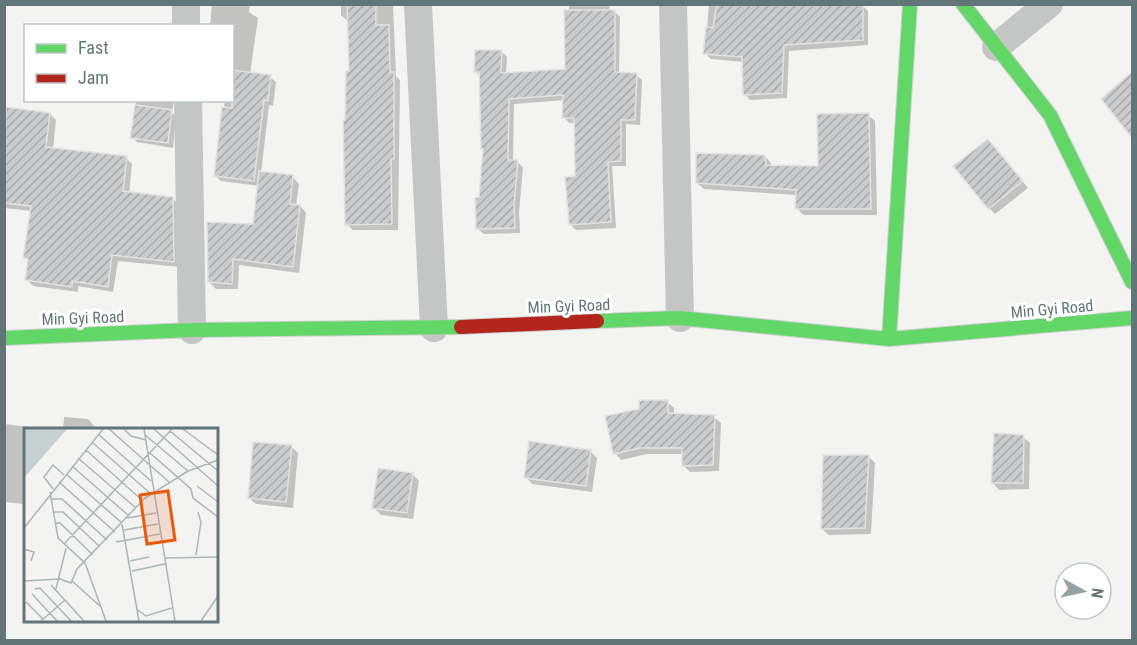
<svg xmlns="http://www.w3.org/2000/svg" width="1137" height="645" font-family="'Roboto Condensed',sans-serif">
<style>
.shadow{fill:#0003}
.building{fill:url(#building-hatch);stroke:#e2e2e2;stroke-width:1.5}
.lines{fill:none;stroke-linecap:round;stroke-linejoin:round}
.fast-casing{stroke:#cfd0d0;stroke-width:16}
.jam-casing{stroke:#cfd0d0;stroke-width:16}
.street{stroke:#c4c6c6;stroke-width:28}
.fast{stroke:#63d668;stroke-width:14}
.jam{stroke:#b3261e;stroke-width:14}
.labels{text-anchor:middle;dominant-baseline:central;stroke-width:6;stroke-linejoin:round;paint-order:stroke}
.street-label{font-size:16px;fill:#62767a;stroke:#fff}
.inset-road{fill:none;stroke:#acb6b7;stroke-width:1.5}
.view{fill:#e8590c;fill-opacity:0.15;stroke:#e8590c;stroke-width:3}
.inset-edge{fill:none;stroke:#62767a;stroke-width:3}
</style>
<defs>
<pattern id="building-hatch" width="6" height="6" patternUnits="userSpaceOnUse" patternTransform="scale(1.5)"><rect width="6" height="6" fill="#cacbcc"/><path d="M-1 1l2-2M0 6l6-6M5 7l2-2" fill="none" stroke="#a7a9ab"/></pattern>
</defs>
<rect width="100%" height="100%" fill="#f3f3f2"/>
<path class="shadow" d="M212,4H250L249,12L258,18L250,74L270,77L276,82L273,106L269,105L261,173L293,177L299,184L296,206H300L306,213L299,273L239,265L238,289H216L209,282L254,226L259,186L221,181L215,176L225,100H232V26H210Z
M341,4H393L396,76L400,80L398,230H353L346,224V122L350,73L349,22L341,15Z
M569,4H610L609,11H614L620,17L619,74L636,75L642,80L640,125L626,124V166H612L616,228L576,230L570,224L576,178V123H569L564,117L565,100L514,104L513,161L517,162L523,167L519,212L520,233L484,234L478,229L484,150L482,148L480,76L476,72L501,51L507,57L506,74L566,70Z
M709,4L862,5L868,11V45L789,51L787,98L750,100L745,94L744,62L711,59L705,53Z
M1132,74V135L1103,99Z
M136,100H174L172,113L176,117L173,148L137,142L132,137Z
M8,109L50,114L56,120L53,149L126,158L132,164L129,194L172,198L179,205L180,267L118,261L113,292L78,286V292L33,286L27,280L29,262L25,257L32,211L4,208V129Z
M868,115L875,121L877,215H803L797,208V195L704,189L697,183L765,156L771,163L772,167L819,168Z
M995,147L1028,188L995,214L989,208Z
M667,402L674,408V415L714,417L721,423L719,471L690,472L683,465V454H647L621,460L615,453Z
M64,417L88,419L94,426V429H63Z
M4,424L45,429H26V483L23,504L4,502Z
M1023,437L1030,443L1029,489L999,490L993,483Z
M292,447L298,453L293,508L256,504L249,498Z
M590,451L597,458L592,492L532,484L526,477Z
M868,456L875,463L871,534L829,535L822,529Z
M412,474L419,481L413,519L381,515L374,508Z"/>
<path class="building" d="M347,4H376V25H389L390,72H394V159H391L392,224L345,225L343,120H345L346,71H349Z
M717,4H863V40L784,45L782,93L743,95L742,57L703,54L706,27L713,28Z
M564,10H615V72L637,73L635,120H621V161L608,162L611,222L569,225L565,177L575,176L574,118H562L563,95L509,99L508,160H518L514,205L515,228L476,229L475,198L479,197L483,149H481L479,72H474L475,50H502L501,73L565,69Z
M232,70L271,75L268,101L264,100L254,181L214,176L222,107L232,108Z
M1132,72V138L1101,99Z
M135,105L172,110L168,143L130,138Z
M6,107L50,113L46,147L127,156L123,191L173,197L174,262L112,255L108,287L72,281V287L25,280L28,259L23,258L31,206L4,203Z
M869,113L871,209H795L796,190L696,183V153L765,155L766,165L818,166L817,114Z
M988,139L1023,181L988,209L953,166Z
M259,171L293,175L290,204L300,205L293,267L233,259L232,284L208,282L207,222L253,224Z
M639,400H668V413L715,415L713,465L682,466V448H640L613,454L605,416L639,409Z
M994,433L1024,435L1023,483H991Z
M529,441L591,450L586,486L524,478Z
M253,442L292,445L286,502L248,498Z
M823,455H869L865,528L821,529Z
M378,468L413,473L407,513L372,508Z"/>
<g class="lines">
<g class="fast-casing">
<path id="fast" d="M963,4L1050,115L1132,282
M597,321L680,318L889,339L1132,318
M4,338L192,330L461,327
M889,339L910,4"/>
</g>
<g class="jam-casing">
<path id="jam" d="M461,327L597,321"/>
</g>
<path class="street" d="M186,4V26
M418,4L434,328
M673,4L680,318
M996,47L1049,4
M188,100L192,330"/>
<use href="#fast" class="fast"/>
<use href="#jam" class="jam"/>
</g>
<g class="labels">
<g class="street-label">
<text transform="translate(569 306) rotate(-2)">Min Gyi Road</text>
<text transform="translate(1052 309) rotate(-5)">Min Gyi Road</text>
<text transform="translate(83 318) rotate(-2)">Min Gyi Road</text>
</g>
</g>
<g transform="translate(24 428)">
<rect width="194" height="194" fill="#f3f3f2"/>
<path d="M0,1H43L0,50Z" fill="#c5d1d0"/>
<path class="inset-road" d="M85,1L145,54M100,1L107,8L122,12M120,1L151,193M130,1L194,58M159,1L194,27M146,3L194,43M74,6L127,53M121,7L164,43M68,14L127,66M62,22L119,73M126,25L167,61L169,70L194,89M54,30L112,80M48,38L105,88M42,46L98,95M35,54L91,104M173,58L194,74M29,61L20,49L29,37L40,47M26,64L34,110L61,135L82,193M28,71H38L83,112M30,84H39L76,119M103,90L132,85M32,95H36L69,127M98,96L115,193M0,100L79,1M100,102L134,96M92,114L136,106M40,116L148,1M0,121L10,124L7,133M172,127L177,94L174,84M141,130L194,129M106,133L125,129M108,143L141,136M0,153L36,151L47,155L53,141L121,70L164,43L194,32M48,153L77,179M27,157L60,193M11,161L16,160L47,193M32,161L42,120M8,166L33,193M2,174L19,191M114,182L122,188L148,180M17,193L41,172M177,193L194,168"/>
<path class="view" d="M144,63L151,112L123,116L116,67Z"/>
<rect width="194" height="194" class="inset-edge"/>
</g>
<rect width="1137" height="645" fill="none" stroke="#62767a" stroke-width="12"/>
<rect x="24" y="24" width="210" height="78" fill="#ffffff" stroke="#c0c8ca" stroke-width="1.5"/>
<rect x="36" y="44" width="30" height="9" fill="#63d668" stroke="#c0c8ca" stroke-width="1.5"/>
<text x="78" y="54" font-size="18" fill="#62767a">Fast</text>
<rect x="36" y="74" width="30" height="9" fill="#b3261e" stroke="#c0c8ca" stroke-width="1.5"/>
<text x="78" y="84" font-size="18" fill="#62767a">Jam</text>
<g transform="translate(1083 591) rotate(98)"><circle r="28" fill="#ffffff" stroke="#c0c8ca" stroke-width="1.5"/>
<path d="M0-4.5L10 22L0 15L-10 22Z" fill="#95a2a4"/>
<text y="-9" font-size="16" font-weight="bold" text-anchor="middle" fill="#62767a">N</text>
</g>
</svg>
